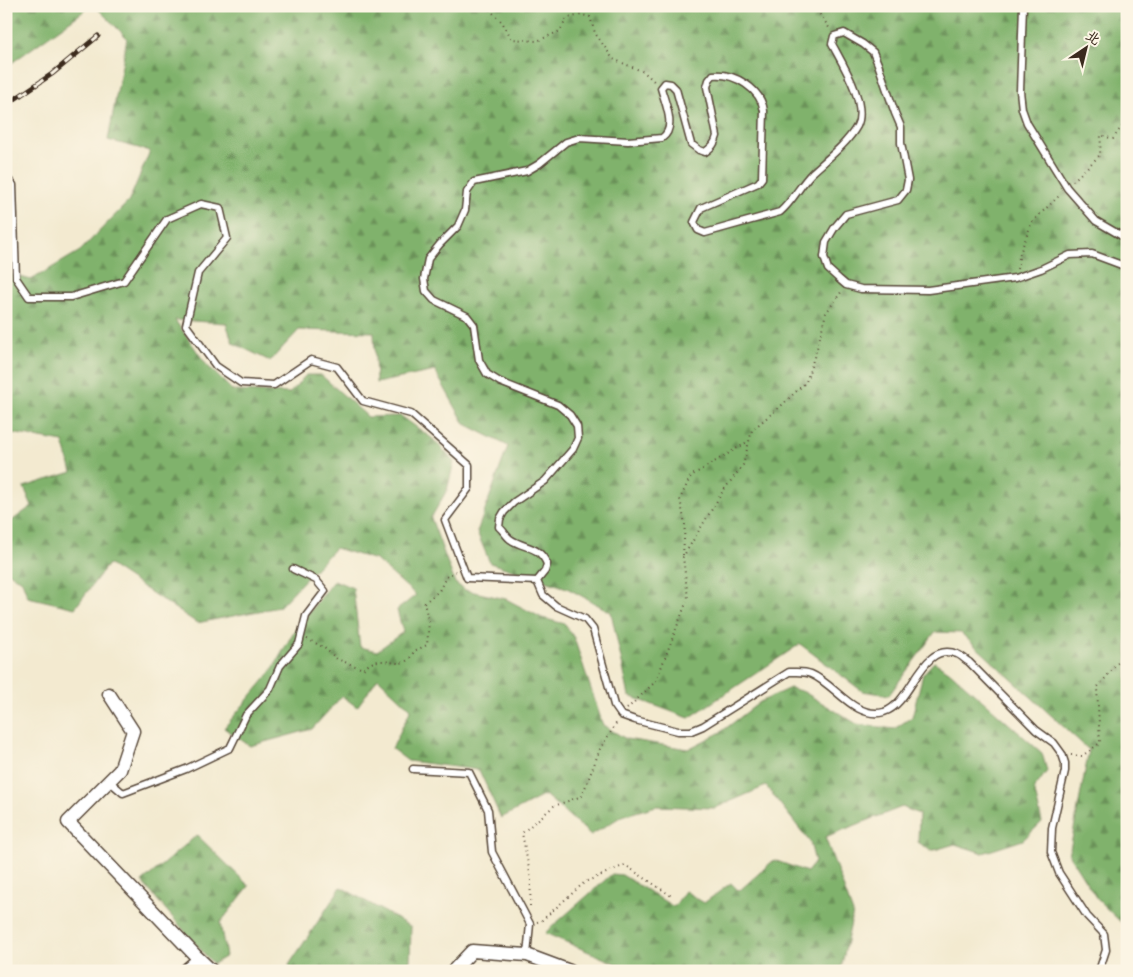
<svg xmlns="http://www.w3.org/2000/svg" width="1133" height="977" font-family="Mali,'LXGW WenKai TC',sans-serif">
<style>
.forest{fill:url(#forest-firs);stroke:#5e6e45}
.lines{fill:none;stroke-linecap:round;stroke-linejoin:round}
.service-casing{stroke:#574739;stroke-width:9}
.minor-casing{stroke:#574739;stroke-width:15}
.path{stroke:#574739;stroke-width:2;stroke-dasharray:1 4;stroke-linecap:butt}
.service{stroke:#fff;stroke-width:6}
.minor{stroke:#fff;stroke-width:12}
.rail-casing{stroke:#3b2a1e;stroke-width:5}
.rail{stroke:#fcf5e5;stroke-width:3;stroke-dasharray:9;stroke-linecap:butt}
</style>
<defs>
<pattern id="forest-firs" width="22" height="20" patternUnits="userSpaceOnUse" patternTransform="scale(1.25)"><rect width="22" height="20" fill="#80b26c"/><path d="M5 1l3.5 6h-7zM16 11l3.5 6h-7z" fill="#6a9158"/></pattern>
</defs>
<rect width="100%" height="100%" fill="#fcf5e5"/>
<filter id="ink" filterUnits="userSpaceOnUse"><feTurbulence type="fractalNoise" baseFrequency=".02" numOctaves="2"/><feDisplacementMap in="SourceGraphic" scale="10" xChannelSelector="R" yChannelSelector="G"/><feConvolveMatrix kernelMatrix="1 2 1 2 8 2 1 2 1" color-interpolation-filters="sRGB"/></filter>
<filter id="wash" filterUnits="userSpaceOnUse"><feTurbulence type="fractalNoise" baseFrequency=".0096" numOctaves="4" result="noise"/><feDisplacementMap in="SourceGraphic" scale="20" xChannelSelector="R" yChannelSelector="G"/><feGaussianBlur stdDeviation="1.12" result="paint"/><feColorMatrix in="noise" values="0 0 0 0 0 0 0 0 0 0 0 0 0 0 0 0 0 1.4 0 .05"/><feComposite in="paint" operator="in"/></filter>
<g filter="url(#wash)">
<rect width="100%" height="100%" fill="#f3ead0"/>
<path class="forest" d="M6,6H91L6,67Z
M95,6H1127V928L1097,899L1069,855L1089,750L961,633L935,632L889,695L862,691L800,644L689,718L629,696L611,612L567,588L490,563L477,532L508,446L465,424L435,371L376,383L374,332L299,330L270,361L233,343L226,323L175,320L206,364L233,391L290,393L306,375H321L368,417L401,416L433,439L454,462L447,490L431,518L455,583L465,590L506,599L542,618L565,624L574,638L603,725L626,739L688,749L721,732L760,702L790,688L804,692L857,724L894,729L912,717L923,674L934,662L949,671L1042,753L1047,771L1034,789L1042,822L1023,840L983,853L955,844L931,851L918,842L919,814L902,807L825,837L853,913L841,969L832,971H633L545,933L612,874L622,875L674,907L685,891L704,903L731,883L739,891L774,860L807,872L815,862L810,842L766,786L715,808L656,806L622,816L591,835L545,795L501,818L479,770L408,761L392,749L411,709L378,678L357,707L342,696L312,729L250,746L224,728L271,672L293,633L334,580L353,588L360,647L377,651L403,632L397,610L416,595L376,560L335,548L279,607L197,623L108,564L75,608L28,597L22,581L6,571V525L32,506L24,487L72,472L63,442L6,432V273L31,280L80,251L129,201L150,151L108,140L127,38Z
M197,835L249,886L220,923L226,956L213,964L142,882Z
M341,887L411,927L410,960L407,971H292L289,965Z"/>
</g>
<g filter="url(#ink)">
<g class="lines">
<g class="service-casing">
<path id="service" d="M1023,6L1020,91L1022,109L1027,123L1067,188L1096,221L1127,239
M6,177L13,185L16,278L29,297H71L124,281L167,219L201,204L220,208L227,238L198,273L186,325L216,366L241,383L274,385L311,360L337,367L363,401L411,414L469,465V488L445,520L467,578L537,581L545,571L547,564C539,545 524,549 510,539C506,536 503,530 499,527L500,519L504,512L514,502L545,481L573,449L578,438L577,426L570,415L558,405L500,382L487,374L479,360L474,325L467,316L434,300L426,291L424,279L428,259L440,244L458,226L465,210L467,192L474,182L527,171L539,164L566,142L579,138L628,141L662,138C677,128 665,103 661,88L665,83L671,84L676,89L691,144L699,150L705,152C712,147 715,144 717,136L707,87L709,80L713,75C735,73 761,89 764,111L762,178L758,183L701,208L694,222L698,230L705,233L780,212C793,201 800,185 812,173C827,159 847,144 857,126C868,104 842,63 832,44L834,36L844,33L863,44L873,52L878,64L895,113L901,127V143L908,180L906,190L898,200L846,214L835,227L826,242L824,257L828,269L839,279L846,285L861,289L928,290L1015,278L1041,269L1070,255L1092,254L1127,267
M537,581L543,595L556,606L585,619L593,629L614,705L621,715L635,720L678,731H691L703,726L789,672C797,672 804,671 811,674C835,684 855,720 884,712C913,703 921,640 957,654C961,655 965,660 969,662L1036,730L1054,743L1062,754L1065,763V771L1052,828L1051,852L1059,873L1087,916L1104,934L1106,950L1099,971
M413,769L469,772L488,810L492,852L530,924L527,955
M109,781L123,793L186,769L230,748L246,715L270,689L280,666L299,644L306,616L325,591L316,580L293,569"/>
</g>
<g class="minor-casing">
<path id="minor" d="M109,694L133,731L120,770L68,822L195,955L212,971
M185,971L199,959
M453,971L472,951L527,955L570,971"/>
</g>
<path class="path" d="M486,6L502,22L512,39L537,41L560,31L567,18L582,15L590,17L595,33L613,59L644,72L656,83
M814,6L830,29
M1073,181L1100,155L1101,135L1113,139L1127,119
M1017,269L1020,253L1032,222L1061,194
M683,555L685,524L680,499L691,476L749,441
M1127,620L1124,623L1127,626
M307,639L323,647L337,659L363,669C366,667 370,663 374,662C390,657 404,673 414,651L427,645L429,623L424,603L439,591L446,577L456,571
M1127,642H1125L1127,645
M627,709L656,681L688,598L683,557L723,491L743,465L752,430L782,405L806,382L818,345L826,313L842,291
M1071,755L1082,756L1100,743L1097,688L1122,658L1127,656
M530,906L531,879L522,833L554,806L582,796L600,749L617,722
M537,922L541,921L585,882L625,865L673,897"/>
<use href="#service" class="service"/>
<use href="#minor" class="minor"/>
<g class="rail-casing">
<path id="rail" d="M6,105L52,74L98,36"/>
</g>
<use href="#rail" class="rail"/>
</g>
</g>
<rect width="1133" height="977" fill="none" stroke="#fcf5e5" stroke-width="25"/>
<g transform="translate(1086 48) rotate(35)" stroke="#fcf5e5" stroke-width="4" paint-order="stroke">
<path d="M0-4L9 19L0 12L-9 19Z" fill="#3b2a1e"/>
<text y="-8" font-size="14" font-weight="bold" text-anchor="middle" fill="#3b2a1e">北</text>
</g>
</svg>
